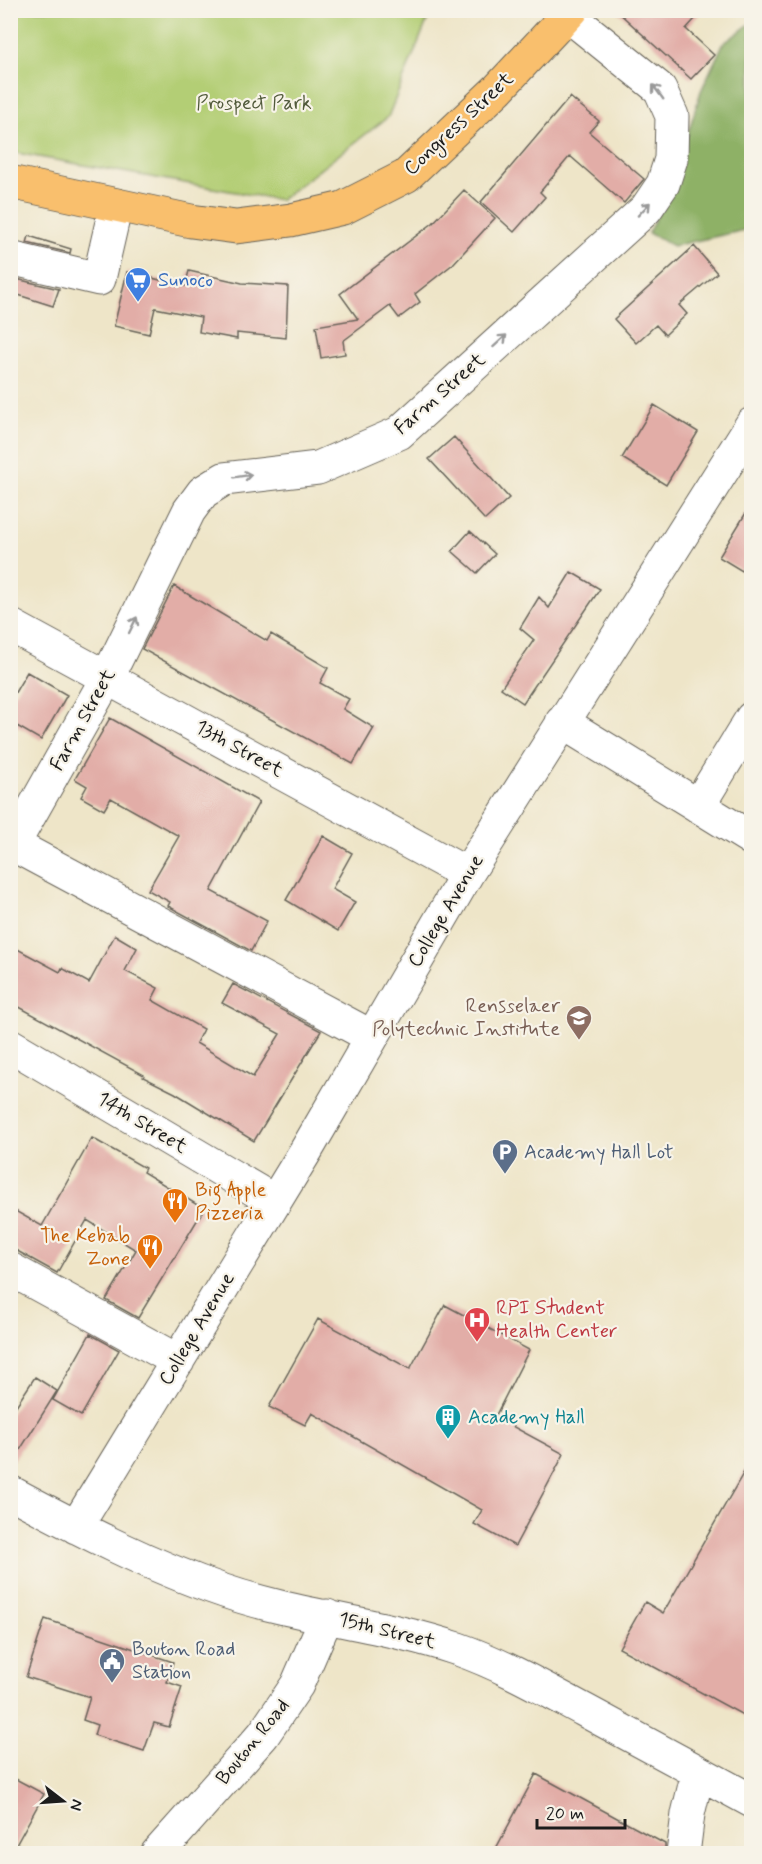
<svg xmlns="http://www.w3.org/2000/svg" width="762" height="1864" font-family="Mynerve,sans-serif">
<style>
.green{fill:#b3ce74;stroke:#687548;stroke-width:1.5}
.forest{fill:#8eb166;stroke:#556641;stroke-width:1.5}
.building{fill:#e2ada7}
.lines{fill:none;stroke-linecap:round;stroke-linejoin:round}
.minor-casing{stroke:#666258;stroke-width:35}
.major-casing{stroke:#666258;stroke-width:35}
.minor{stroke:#fff;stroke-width:33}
.major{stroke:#f9bf6d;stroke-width:33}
.oneway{stroke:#999}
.labels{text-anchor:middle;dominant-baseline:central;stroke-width:4.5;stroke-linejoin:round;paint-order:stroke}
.park-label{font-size:20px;fill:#515a3b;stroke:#f7f3e8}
.street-label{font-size:20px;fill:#1c1c1c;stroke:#f7f3e8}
.shop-label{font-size:20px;fill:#366cbe;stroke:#f7f3e8;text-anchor:start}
.education-label{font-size:20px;fill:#785e54;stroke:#f7f3e8;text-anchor:end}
.service-label{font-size:20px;fill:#4e5e75;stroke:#f7f3e8;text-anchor:start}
.food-label{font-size:20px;fill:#c56008;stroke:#f7f3e8;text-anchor:start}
.health-label{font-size:20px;fill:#be3a42;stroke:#f7f3e8;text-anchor:start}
.culture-label{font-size:20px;fill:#0d838f;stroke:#f7f3e8;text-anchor:start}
</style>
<rect width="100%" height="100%" fill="#f7f3e8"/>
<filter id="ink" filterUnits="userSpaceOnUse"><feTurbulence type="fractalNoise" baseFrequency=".0167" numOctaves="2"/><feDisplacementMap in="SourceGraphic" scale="12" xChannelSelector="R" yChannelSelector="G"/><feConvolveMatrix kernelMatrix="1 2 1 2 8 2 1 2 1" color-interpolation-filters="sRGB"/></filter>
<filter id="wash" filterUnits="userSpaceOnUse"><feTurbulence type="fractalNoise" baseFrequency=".008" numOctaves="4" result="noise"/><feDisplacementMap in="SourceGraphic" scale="24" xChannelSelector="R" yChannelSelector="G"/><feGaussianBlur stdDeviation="1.35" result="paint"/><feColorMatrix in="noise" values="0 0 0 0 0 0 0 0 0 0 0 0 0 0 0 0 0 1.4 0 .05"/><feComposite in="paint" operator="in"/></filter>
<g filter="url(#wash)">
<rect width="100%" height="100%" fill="#eee5c8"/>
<path class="green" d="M10,11L11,10L431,11L388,117L280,200L11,152Z"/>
<path class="forest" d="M751,23V232L745,230L673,246L648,233L670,191L701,91L723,44Z"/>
<g id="blocks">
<path class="building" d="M616,10H703L686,29L714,55L691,79Z
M570,97L599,121L589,132L644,179L624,203L570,156L540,192L545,197L514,232L481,202Z
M464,190L495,218L453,264L415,294L420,302L399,318L390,306L343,341L345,354L321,358L316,326L358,319L340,294L433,223Z
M29,236L71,249L70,253L27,243Z
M694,246L717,273L679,305L687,314L665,335L656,325L636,343L614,319Z
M189,271L242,283L288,286L286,338L237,333V339L199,332L201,317L155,308L149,334L114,326L127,272L185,286Z
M16,279L59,289L53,306L12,293Z
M654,405L698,432L666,485L622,458Z
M454,437L509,498L485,520L429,459Z
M752,503V577L719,557Z
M470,531L495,554L477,573L452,551Z
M571,572L600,589L523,703L501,688L534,640L520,628L539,597L549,608Z
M174,586L267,641L271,634L328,668L320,683L349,699L343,709L374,728L353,764L142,649Z
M27,672L67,695L41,740L10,722V701Z
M110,718L259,802L211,891L267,921L251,951L168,906L170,902L148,890L179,836L111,798L104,810L81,797L87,786L75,779Z
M323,836L352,853L332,889L355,902L338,931L286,900Z
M115,935L137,948L125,971L158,988L152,1000L203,1029L196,1043L253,1077L280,1034L222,1003L233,984L321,1031L254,1141L175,1093L143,1077L144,1075L10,1002V945L60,972L62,968L89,983Z
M92,1138L145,1168L143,1172L204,1209L138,1318L106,1300L136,1250L87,1220L57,1273L10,1247V1208L42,1226Z
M445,1305L529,1350L495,1417L564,1454L515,1546L474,1524L482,1510L312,1413L305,1425L269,1407L318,1319L410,1369Z
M90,1334L119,1350L81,1416L53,1400Z
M35,1377L57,1391L10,1466V1415Z
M752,1458V1720L619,1648L645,1602L663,1613Z
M45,1619L173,1662L167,1682L182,1687L169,1727L154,1723L144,1751L94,1735L97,1725L83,1720L90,1697L26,1677Z
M536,1774L665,1844V1854H493Z
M10,1776L44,1794L11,1854H10Z"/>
</g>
</g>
<g filter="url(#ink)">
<use href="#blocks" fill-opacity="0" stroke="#666258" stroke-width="1.5"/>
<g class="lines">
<g class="minor-casing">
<path id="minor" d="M10,258L99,279L116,205
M10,625L467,874
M562,722L752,839
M698,806L752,718
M10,843L372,1037
M10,850L107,678L189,511L203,492L224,479L318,468L399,433L646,209L663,184L671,159L672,116L660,89L568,15
M10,1045L274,1201
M10,1269L178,1361
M10,1492C79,1529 150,1566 224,1591C300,1617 381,1623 458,1649C501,1664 543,1688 584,1710C640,1740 696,1771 752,1801
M76,1527L307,1149L467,874L752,424
M157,1854L263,1735L297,1685L327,1616
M683,1854L688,1814L698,1772"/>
</g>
<g class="major-casing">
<path id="major" d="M10,182L191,221L236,227L291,220L343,208L406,176L498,89L572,10"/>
</g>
<use href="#minor" class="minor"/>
<use href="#major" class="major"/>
</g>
<defs><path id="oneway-shaft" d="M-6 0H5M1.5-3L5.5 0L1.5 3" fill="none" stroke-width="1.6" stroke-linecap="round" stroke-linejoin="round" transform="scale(1.5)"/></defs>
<g class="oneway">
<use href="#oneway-shaft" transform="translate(658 92) rotate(-126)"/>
<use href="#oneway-shaft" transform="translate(644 209) rotate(-47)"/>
<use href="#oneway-shaft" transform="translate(500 341) rotate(-42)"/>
<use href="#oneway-shaft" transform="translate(243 476) rotate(-9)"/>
<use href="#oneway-shaft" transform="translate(133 625) rotate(-64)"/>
</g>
</g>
<defs>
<g id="supermarket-pin" transform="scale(1.35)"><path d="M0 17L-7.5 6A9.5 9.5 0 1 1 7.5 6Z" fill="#3f7fe0" stroke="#f7f3e8"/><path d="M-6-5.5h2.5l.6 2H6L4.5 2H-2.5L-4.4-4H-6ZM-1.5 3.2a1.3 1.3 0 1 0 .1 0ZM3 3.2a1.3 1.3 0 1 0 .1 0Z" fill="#fff"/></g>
<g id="university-pin" transform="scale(1.35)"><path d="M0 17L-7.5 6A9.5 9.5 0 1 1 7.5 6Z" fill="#8d6e63" stroke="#f7f3e8"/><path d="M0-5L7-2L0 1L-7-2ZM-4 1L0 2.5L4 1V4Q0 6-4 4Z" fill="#fff"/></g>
<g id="parking-pin" transform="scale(1.35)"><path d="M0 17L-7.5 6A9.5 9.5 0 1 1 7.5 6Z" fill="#5c6f8a" stroke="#f7f3e8"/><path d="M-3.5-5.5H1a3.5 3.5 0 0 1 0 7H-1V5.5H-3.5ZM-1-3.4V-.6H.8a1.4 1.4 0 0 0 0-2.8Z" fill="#fff"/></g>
<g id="restaurant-pin" transform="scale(1.35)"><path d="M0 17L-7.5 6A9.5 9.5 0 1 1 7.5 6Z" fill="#e8710a" stroke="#f7f3e8"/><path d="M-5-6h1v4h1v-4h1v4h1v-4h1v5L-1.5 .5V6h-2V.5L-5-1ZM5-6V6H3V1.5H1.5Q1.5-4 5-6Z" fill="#fff"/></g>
<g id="hospital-pin" transform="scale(1.35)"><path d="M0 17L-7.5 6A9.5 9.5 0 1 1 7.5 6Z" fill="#e0444e" stroke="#f7f3e8"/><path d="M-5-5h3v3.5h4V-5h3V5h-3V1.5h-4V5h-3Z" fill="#fff"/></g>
<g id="building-pin" transform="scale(1.35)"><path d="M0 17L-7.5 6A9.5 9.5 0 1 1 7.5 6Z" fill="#0f9aa8" stroke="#f7f3e8"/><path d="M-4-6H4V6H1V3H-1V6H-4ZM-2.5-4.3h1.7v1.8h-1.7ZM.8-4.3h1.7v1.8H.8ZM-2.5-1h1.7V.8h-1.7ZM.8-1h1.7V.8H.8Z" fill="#fff"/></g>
<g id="civic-pin" transform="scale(1.35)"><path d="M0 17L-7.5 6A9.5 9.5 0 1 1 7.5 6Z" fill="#5c6f8a" stroke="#f7f3e8"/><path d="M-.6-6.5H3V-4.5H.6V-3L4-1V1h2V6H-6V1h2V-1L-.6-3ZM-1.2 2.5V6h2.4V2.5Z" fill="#fff"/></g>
</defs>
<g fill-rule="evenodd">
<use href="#supermarket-pin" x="138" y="280"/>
<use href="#university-pin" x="579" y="1018"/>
<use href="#parking-pin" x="505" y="1152"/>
<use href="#restaurant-pin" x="175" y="1201"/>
<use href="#restaurant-pin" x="150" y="1247"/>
<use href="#hospital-pin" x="477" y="1320"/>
<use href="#building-pin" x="448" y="1417"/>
<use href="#civic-pin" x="112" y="1661"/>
</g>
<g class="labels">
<g class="park-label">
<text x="254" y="103">Prospect Park</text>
</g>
<g class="street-label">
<text transform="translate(459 124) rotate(-43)">Congress Street</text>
<text transform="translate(440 394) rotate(-41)">Farm Street</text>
<text transform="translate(83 720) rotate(-61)">Farm Street</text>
<text transform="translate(239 749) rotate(29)">13th Street</text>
<text transform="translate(446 911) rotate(-59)">College Avenue</text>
<text transform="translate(142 1123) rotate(31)">14th Street</text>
<text transform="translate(197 1329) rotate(-59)">College Avenue</text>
<text transform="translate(387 1631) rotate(14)">15th Street</text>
<text transform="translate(253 1742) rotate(-51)">Bouton Road</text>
</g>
<g class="shop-label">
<text x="158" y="280">Sunoco</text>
</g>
<g class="education-label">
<text x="560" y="1006">Rensselaer<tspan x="560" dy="23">Polytechnic Institute</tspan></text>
</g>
<g class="service-label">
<text x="524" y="1152">Academy Hall Lot</text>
<text x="132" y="1649">Bouton Road<tspan x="132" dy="23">Station</tspan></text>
</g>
<g class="food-label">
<text x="195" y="1190">Big Apple<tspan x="195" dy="23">Pizzeria</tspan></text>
<text x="130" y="1236" text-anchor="end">The Kebab<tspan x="130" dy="23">Zone</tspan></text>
</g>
<g class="health-label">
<text x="496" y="1308">RPI Student<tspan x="496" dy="23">Health Center</tspan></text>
</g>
<g class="culture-label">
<text x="468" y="1417">Academy Hall</text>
</g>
</g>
<rect width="762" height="1864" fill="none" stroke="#f7f3e8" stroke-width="36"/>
<g transform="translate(63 1801) rotate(107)" stroke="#f7f3e8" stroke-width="4.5" paint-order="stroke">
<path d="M0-4.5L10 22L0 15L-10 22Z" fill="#1c1c1c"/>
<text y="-9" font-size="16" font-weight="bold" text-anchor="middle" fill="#1c1c1c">N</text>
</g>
<path d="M537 1819v9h88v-9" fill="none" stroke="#1c1c1c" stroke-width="3"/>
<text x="546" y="1819" font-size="18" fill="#1c1c1c" stroke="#f7f3e8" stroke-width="4.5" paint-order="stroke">20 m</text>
</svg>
